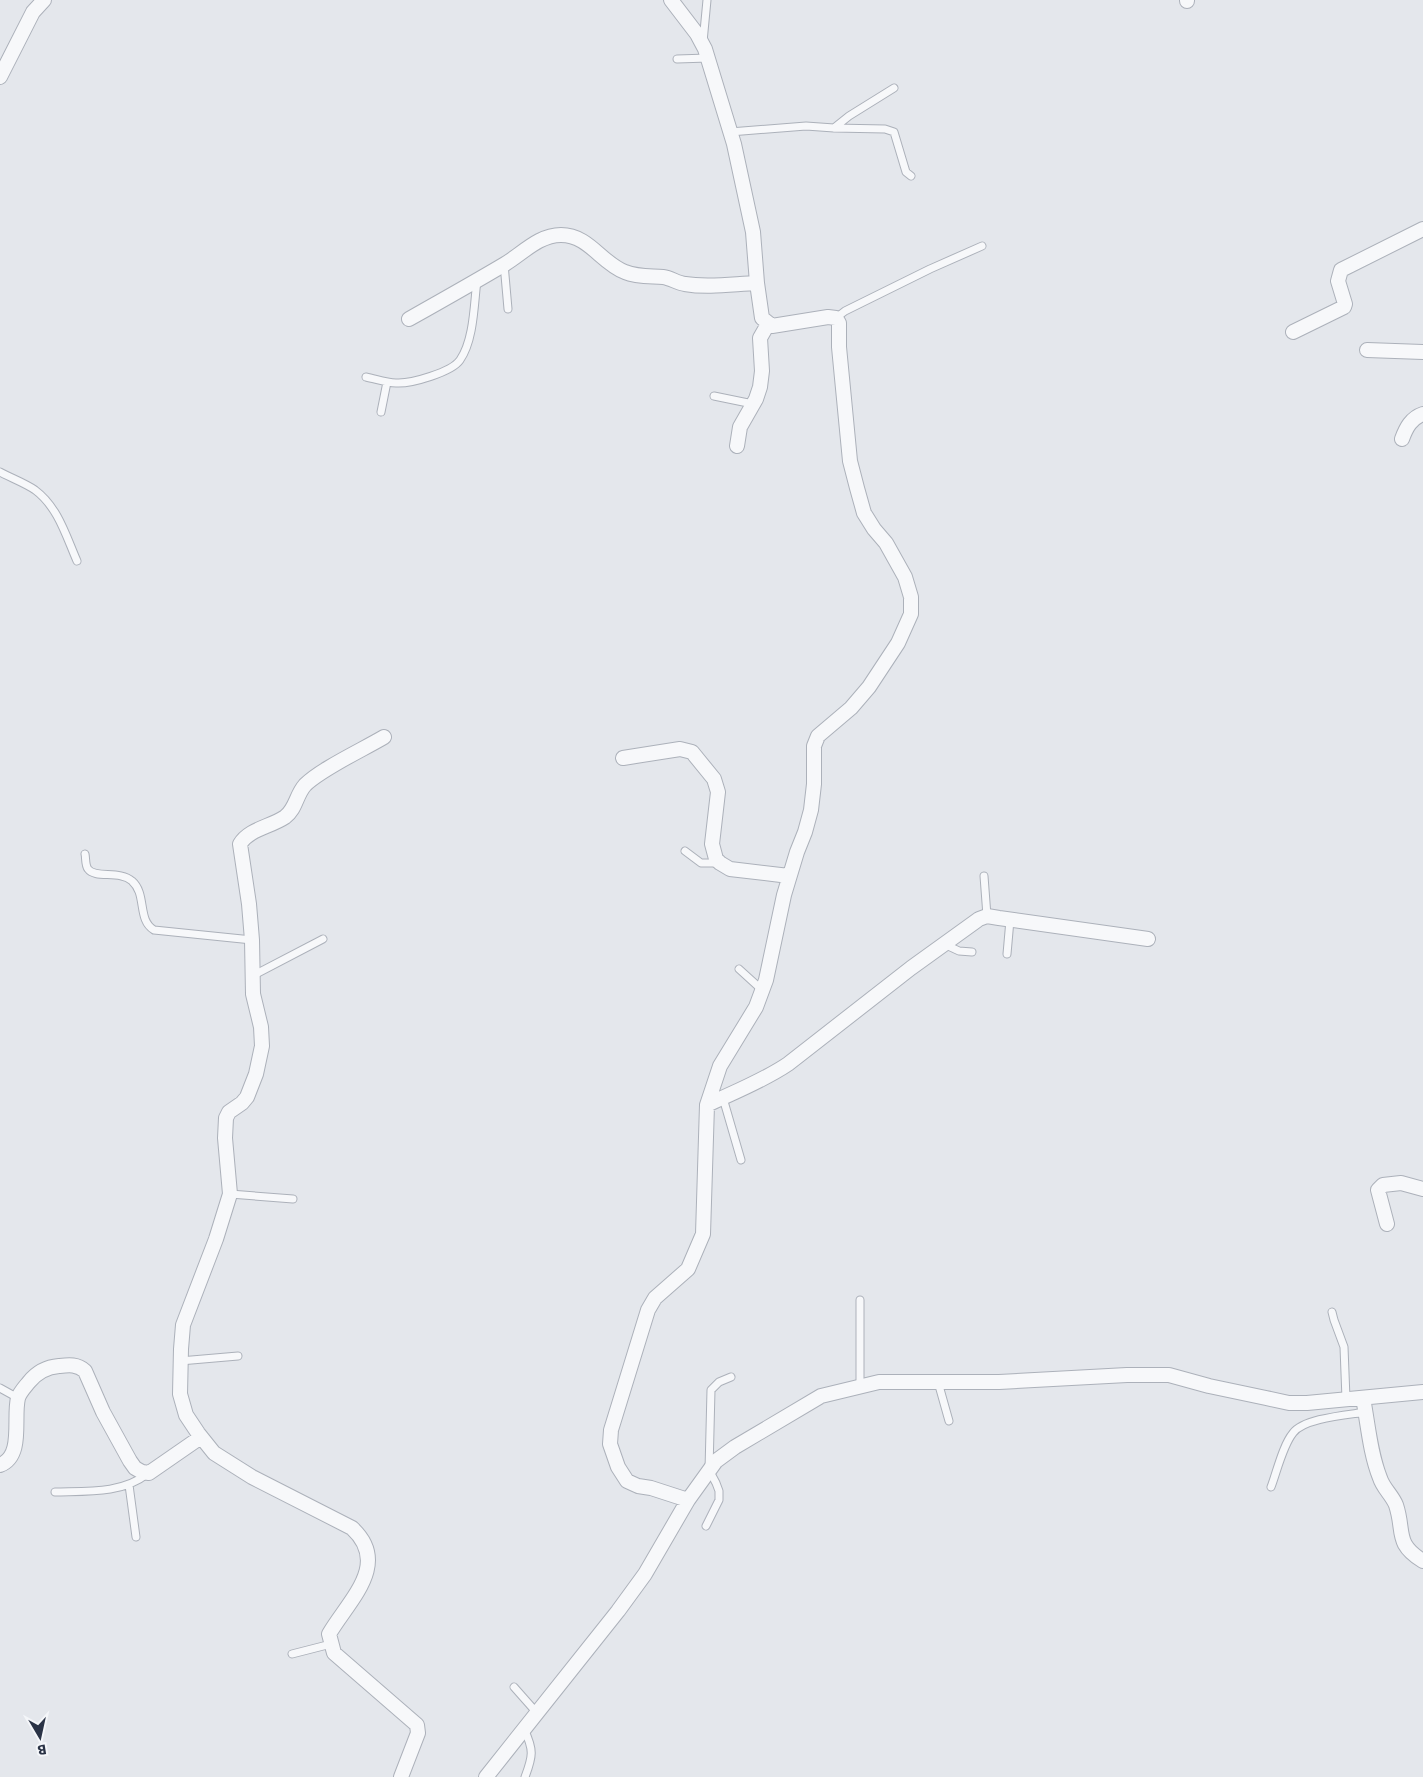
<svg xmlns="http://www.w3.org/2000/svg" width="1423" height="1777" font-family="'Fira Sans',sans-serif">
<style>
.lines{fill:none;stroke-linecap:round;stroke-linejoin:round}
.lane-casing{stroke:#acb1ba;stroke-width:9}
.street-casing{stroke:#acb1ba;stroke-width:16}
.lane{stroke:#f7f8fa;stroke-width:7}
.street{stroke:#f7f8fa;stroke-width:14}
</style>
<rect width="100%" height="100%" fill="#e4e7ec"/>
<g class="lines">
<g class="lane-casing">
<path id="lane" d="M703,42L707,0
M677,59L708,58
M834,128L849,116L894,88
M730,132L806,126L834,128L885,129L894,132L906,172L911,176
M504,264L508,309
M836,318L845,311L930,269L982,246
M366,377C376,379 386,383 396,383C411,384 452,372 460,360C474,340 474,304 477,280
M714,396L753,404
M381,412L387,382
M0,472C11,478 25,483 35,490C58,507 66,536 77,561
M685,851L701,863H720
M85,854C86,858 85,865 88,869C95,879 120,870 132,881C147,894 137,920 154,930L252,940
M984,876L987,916
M944,944L959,951L972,952
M1007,954L1010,920
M739,969L762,990
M252,976L323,939
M723,1098L741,1160
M230,1194L293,1199
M1332,1312L1334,1320L1344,1347L1346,1399
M180,1361L238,1356
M938,1382L949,1421
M860,1386V1300
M0,1388L18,1398
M129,1485L136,1537
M1271,1487C1277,1471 1283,1445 1293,1433C1304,1418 1348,1415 1366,1412
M55,1492C85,1491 122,1494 147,1474
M706,1526L719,1500V1491L716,1483L709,1470L711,1390L719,1382L731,1377
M292,1654L331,1644
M514,1687L537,1713
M524,1729C534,1750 533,1756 525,1777"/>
</g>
<g class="street-casing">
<path id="street" d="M671,0L697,34L705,49L734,144L753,232L757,283L762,318L772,326L828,317L836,318L839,323V347L850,461L857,488L864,513L874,529L886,543L905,577L911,597V614L898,643L869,687L851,708L818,736L814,746V784L811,810L805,832L797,852L784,895L766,980L756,1007L720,1066L707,1105L703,1234L688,1269L655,1298L648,1310L611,1430L610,1444L618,1467L627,1481L638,1486L651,1488L688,1500
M1187,1V0
M0,77L33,12L44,0
M409,319C441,301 473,283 505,264C523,253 539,235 561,235C589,235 601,263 625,272C637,277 650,276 663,277C671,278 677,283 685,284C708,288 733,284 757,283
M1293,332L1344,307L1345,304L1338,281L1341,270L1423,229
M1367,350L1423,352
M1402,439C1406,428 1411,418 1423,414
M737,446L740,427L756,399L760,387L762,371L760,338L768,324
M384,737C362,750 321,769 305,785C296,795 296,809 285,817C270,827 249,829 240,844L249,904L252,940L253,994L261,1027L262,1046L256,1074L247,1097L242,1103L229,1112L226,1118L225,1138L230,1194L216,1239L183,1325L181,1349L180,1394L186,1415L198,1433L214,1453L252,1477L352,1528C391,1564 349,1600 329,1634L334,1653L417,1725L418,1733L401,1777
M623,758L680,749L692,752L714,779L718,792L712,844L716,859L720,863L730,869L789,876
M707,1105C734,1092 763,1081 788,1064L911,968L979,919L987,916L999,918L1148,939
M1387,1224L1378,1190L1383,1185L1401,1183L1423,1189
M1363,1398C1368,1424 1370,1453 1380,1478C1383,1488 1392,1495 1396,1505C1405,1532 1394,1543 1423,1561
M0,1465C24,1456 13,1418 18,1398C20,1392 25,1387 29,1382C37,1372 47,1367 59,1366C69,1365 77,1364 85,1371L103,1412L130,1461L135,1468L142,1472L149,1473L201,1437
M486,1777L618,1611L645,1574L688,1500L716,1461L735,1447L821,1396L879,1382H999L1127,1375H1169L1209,1386L1266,1398L1289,1403H1307L1423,1392"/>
</g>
<use href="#lane" class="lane"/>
<use href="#street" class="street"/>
</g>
<g transform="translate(40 1737) rotate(171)" stroke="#f4f6f9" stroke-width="4" paint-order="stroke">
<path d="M0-4L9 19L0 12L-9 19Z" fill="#2a3346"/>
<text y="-8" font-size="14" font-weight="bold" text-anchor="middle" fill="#2a3346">B</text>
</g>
</svg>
